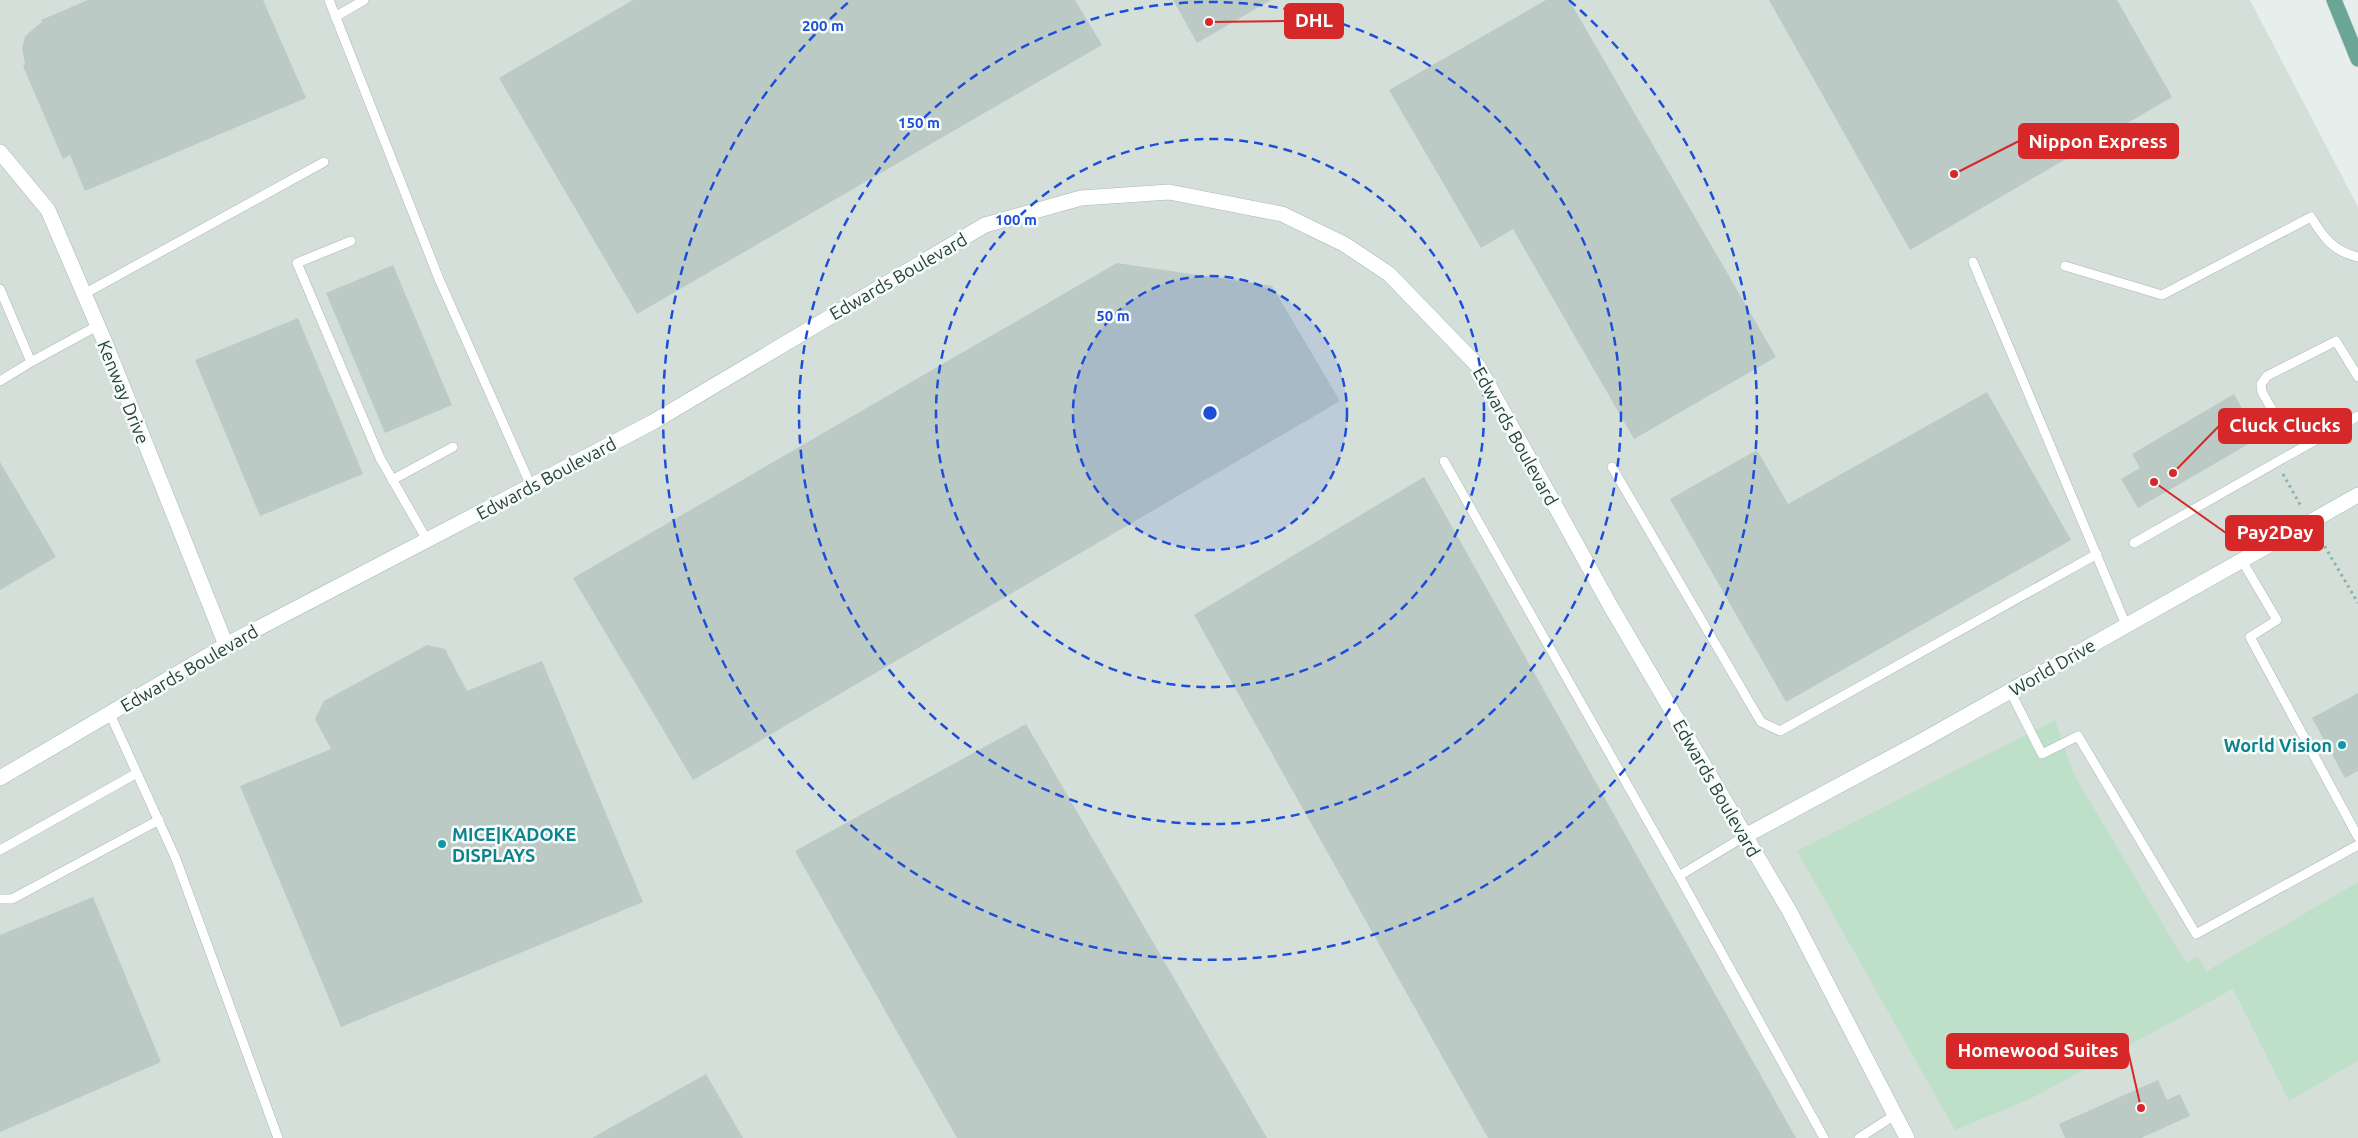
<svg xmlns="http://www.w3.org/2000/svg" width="2358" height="1138" font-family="Ubuntu,sans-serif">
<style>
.built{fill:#d4dfda}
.green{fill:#bfe0c8}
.building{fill:#bbcac4}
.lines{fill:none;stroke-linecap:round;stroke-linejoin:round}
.lane-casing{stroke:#a8b8b2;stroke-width:10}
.street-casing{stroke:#a8b8b2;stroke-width:16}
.secondary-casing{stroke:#a4bbb3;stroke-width:16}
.primary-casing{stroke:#c2cac8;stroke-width:16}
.path{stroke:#86b3a5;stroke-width:3;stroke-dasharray:2.5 4;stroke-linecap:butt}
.lane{stroke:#fff;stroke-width:9}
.street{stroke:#fff;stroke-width:15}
.secondary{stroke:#fff;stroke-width:15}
.primary{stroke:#6aa596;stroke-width:15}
.ring{fill:none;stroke:#1d4ed8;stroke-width:2.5;stroke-dasharray:9 6}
.culture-dot{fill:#0f9aa8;stroke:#f7fbf9;stroke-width:2}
.labels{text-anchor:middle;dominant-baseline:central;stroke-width:5;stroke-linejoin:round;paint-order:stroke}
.street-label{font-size:18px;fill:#24423a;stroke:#f7fbf9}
.culture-label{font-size:18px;font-weight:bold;fill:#0d838f;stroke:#f7fbf9;text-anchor:end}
.centre{fill:#1d4ed8;stroke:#f7fbf9;stroke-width:2.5}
.ring-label{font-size:15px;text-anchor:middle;font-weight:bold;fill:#1d4ed8;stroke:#f7fbf9;stroke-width:5;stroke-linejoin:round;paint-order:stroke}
.leader{fill:none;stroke:#d62828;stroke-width:2}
.callout-dot{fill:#d62828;stroke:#f7fbf9;stroke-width:2}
.callout{fill:#d62828;stroke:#d62828;stroke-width:2}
.callout-label{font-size:19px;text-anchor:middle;font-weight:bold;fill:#fff}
</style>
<rect width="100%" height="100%" fill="#e6efeb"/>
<path class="built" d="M0,0H2250L2358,207V1138H0Z"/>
<path class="green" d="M2055,720L2073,773L2186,963L2198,957L2207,971L2358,882V1061L2289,1101L2233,989L2030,1099L1955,1130L1797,851Z"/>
<path class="building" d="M88,0H263L306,98L85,191L70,155L63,159L23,66L25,64L22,49L25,36L42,22L41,20Z
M633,0H1075L1102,45L637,314L499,78Z
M1173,0H1271L1197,43Z
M1546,0H1569L1776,357L1634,439L1513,229L1481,248L1389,90Z
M1769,0H2117L2172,97L1910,250Z
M1117,263L1272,286L1340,401L693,780L573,578Z
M393,265L452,405L385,433L326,293Z
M298,318L363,474L260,516L195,360Z
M1987,392L2071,540L1786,702L1670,499L1757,450L1788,504Z
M2234,394L2259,438L2138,508L2121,479L2140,468L2132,454Z
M0,462L56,557L0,590Z
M1424,477L1796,1138H1488L1194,615Z
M427,645L445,649L467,691L542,661L643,902L341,1027L240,786L331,749L315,719L324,701Z
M2358,693V771L2345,778L2312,718Z
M1026,724L1267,1138H957L795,851Z
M93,897L161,1062L0,1132V935Z
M706,1074L743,1138H592Z
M2158,1080L2167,1100L2180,1094L2190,1116L2141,1138H2065L2059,1124Z"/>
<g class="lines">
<g class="lane-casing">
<path id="lane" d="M329,0L439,279L531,486
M335,17L364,0
M351,241L297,263L380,458L427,540
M1973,262L2126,625
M2065,266L2162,295L2311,217C2323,237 2334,252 2358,257
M0,289L31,362L97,326
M84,294L324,162
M0,381L31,362
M2275,415L2262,392L2261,384L2267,376L2336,341L2358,377
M1444,461L1679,876L1824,1138
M1612,467L1761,722L1780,731L2097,554
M392,480L453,447
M2134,543L2358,416
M2241,559L2277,620L2250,637L2358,837
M2010,691L2042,754L2078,736L2196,934L2358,845
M110,714L176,859L278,1138
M0,850L137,773
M1679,876L1745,836
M0,899H12L159,820
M1859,1138L1895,1115"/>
</g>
<g class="street-casing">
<path id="street" d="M0,152L48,210L106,345L226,645"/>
</g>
<g class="secondary-casing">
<path id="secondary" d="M0,778L226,645L653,422L985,225L1081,198L1169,192L1282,214L1344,244L1389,274L1478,366L1611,607L1790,912L1907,1138
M1745,836L1916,744L2358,495"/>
</g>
<g class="primary-casing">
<path id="primary" d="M2334,0L2358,59"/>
</g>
<path class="path" d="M2283,474L2302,508
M2318,535L2358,603"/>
<use href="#lane" class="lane"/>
<use href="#street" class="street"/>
<use href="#secondary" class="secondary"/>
<use href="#primary" class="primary"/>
</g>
<circle cx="1210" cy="413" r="137" fill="#1d4ed8" fill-opacity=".12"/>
<g class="ring">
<circle cx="1210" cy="413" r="137"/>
<circle cx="1210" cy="413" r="274"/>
<circle cx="1210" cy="413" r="411"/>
<path d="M1569 0A547 547 0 1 1 851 0"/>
</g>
<g class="culture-dot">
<circle cx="2342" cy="745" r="5"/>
<circle cx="442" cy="844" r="5"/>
</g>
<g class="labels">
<g class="street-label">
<text transform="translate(898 276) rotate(-30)">Edwards Boulevard</text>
<text transform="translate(124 392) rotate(68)">Kenway Drive</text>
<text transform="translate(1516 436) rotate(61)">Edwards Boulevard</text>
<text transform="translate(546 478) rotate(-28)">Edwards Boulevard</text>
<text transform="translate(2052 667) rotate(-30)">World Drive</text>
<text transform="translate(189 668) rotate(-30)">Edwards Boulevard</text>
<text transform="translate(1717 788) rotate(60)">Edwards Boulevard</text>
</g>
<g class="culture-label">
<text x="2332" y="745">World Vision</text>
<text x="452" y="834" text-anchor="start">MICE|KADOKE<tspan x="452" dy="21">DISPLAYS</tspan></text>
</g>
</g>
<circle cx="1210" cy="413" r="8" class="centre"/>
<g class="ring-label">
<text x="823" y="31">200 m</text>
<text x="919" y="128">150 m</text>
<text x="1016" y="225">100 m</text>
<text x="1113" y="321">50 m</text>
</g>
<path class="leader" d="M1209 22L1285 21M1954 174L2019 141M2173 473L2219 426M2154 482L2226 533M2141 1108L2128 1051"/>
<g class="callout-dot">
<circle cx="1209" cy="22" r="5"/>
<circle cx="1954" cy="174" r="5"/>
<circle cx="2173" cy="473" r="5"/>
<circle cx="2154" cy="482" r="5"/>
<circle cx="2141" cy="1108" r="5"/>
</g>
<g class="callout">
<rect x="1285" y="4" width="58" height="34" rx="5"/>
<rect x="2019" y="124" width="159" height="34" rx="5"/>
<rect x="2219" y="409" width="132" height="34" rx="5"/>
<rect x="2226" y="516" width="97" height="34" rx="5"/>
<rect x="1947" y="1034" width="181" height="34" rx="5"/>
</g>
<g class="callout-label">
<text x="1314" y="27">DHL</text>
<text x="2098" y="148">Nippon Express</text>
<text x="2285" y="432">Cluck Clucks</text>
<text x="2275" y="539">Pay2Day</text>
<text x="2038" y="1057">Homewood Suites</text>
</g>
</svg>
